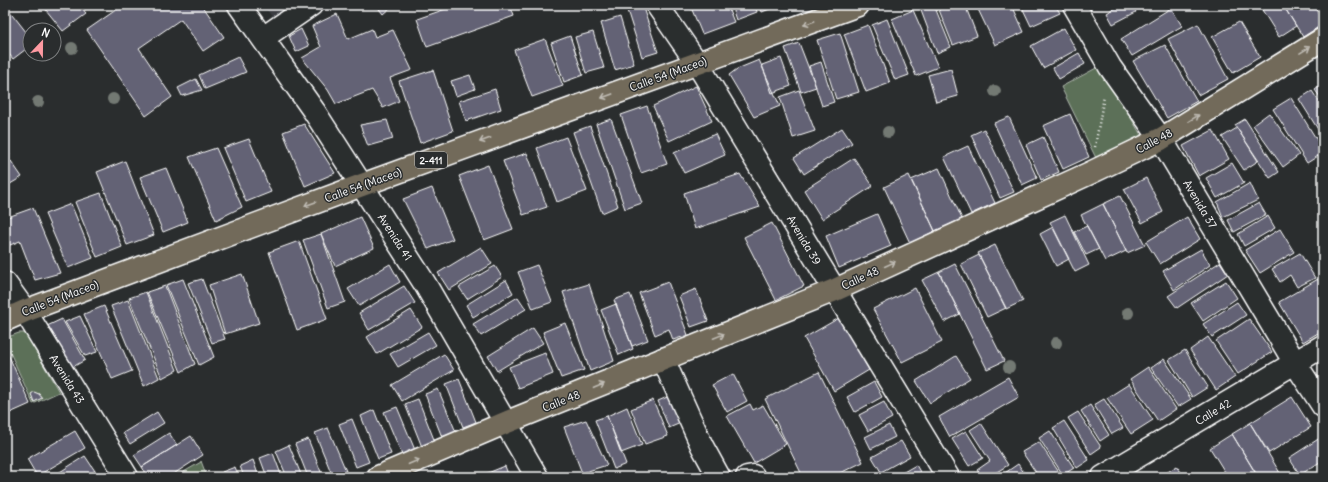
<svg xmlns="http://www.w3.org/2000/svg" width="1328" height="482" font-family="Delius,sans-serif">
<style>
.built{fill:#3b3d43}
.green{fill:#5c6f58;stroke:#aeb7ac}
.building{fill:#636274;stroke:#fff}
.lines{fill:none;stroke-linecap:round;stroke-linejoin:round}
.minor-casing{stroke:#fff;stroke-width:25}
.major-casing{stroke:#fff;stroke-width:25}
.path{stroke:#fff;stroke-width:2.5;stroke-dasharray:1 3;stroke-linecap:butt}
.minor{stroke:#2a2d2e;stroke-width:22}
.major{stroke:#726b5a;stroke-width:22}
.tree{fill:#737973}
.oneway{stroke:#c0bcb5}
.labels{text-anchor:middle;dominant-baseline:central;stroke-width:3;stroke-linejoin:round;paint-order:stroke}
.shield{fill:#2a2d2e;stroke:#bfc0c0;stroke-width:1}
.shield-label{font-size:10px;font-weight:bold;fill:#fff}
.street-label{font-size:11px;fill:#fff;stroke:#2a2d2e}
</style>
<rect width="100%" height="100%" fill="#2a2d2e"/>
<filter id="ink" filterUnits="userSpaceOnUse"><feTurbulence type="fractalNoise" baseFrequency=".025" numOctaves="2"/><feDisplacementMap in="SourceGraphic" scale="8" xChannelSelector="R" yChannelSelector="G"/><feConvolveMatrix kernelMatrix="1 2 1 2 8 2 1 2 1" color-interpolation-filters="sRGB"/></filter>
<g filter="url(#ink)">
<path class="built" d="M263,5H295L274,19Z"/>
<path class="green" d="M1100,66L1141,135L1096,158L1061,87Z
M19,333H24L27,336L59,392L33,404L5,341V338Z
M201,461L207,477H175L201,462Z"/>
<path class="building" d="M5,5L30,37V46L13,59L5,49Z
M42,5H78L86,14L63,31Z
M78,5H91L83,11Z
M123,5H202L224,37L203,51L181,19L139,48L172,97L146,116L87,30Z
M376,5H390L391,7L383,14Z
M457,5H510L514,16L427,47L417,19Z
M632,5H642L658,52L642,57L626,7Z
M690,5H727L734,22L702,34Z
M731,5H755L757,12L736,20Z
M759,5H780L762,12Z
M929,5H934L951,47L937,53L920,8Z
M937,5H965L977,36L953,45Z
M976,5H1012L1024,32L995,45Z
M1021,5H1055L1060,13L1031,26Z
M1120,5H1132L1136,12L1113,24L1107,13Z
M1259,5H1283L1296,26L1279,37Z
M1283,5H1313L1323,21V24L1303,37Z
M1317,5H1323V15Z
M1171,8L1182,26L1132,56L1121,39Z
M913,10L938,67L916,76L892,19Z
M337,14L348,39L372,29L375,37L393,30L412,70L390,78L399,101L383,108L372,90L336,104L328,90L302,58L321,47L312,26Z
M620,17L634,64L615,70L601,23Z
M887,19L909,75L895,80L872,25Z
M1239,22L1260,57L1233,73L1212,37Z
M1198,24L1228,79L1198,95L1168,39Z
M868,25L890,83L866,92L844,34Z
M1064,28L1076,50L1043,68L1031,46Z
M301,29L309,46L296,52L289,36Z
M593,32L604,68L586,73L575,37Z
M840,33L859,92L836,99L817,40Z
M570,36L583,75L564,82L551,43Z
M545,39L563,86L532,97L514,50Z
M799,43L816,87L801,92L785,48Z
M1165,45L1197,101L1167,118L1133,61Z
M1079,53L1085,64L1059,79L1053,68Z
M238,57L246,72L205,89L199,75Z
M781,58L791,86L772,93L762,65Z
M759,60L780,106L754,117L729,75L737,69Z
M821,62L834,102L822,106L809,66Z
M951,69L958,96L936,102L928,75Z
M433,70L453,131L420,143L399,81Z
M470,75L475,89L456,96L451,81Z
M196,79L202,90L182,96L178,88Z
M1323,84V101L1315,90Z
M696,86L712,121L669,141L653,106Z
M495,89L501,109L466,121L459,101Z
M799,90L815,131L793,138L780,97Z
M1312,91L1323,108V128L1319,131L1299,99Z
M1291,98L1323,150V153L1307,163L1273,109Z
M647,106L667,164L641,173L621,115Z
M1269,113L1299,155L1283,167L1253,125Z
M1070,114L1089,157L1063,169L1043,126Z
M1009,117L1037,178L1022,185L994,123Z
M611,119L642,203L625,209L596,124Z
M1245,119L1279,172L1270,178L1235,125Z
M387,120L393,139L368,146L360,125Z
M304,124L335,173L305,186L283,132Z
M590,126L618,206L602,213L573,132Z
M842,128L852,143L804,174L794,158Z
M1237,128L1258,161L1244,170L1222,137Z
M984,129L1014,192L1000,198L971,135Z
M1213,130L1229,159L1199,176L1183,146Z
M715,134L725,155L684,173L674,153Z
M566,137L587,191L557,202L537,148Z
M1043,137L1059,172L1041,180L1026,145Z
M249,139L271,192L246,202L223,148Z
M968,146L995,203L971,214L944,157Z
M5,147L10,155L5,158Z
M216,148L242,207L216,220L189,157Z
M527,153L547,207L523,215L503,161Z
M854,158L873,186L822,219L804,190Z
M11,161L22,177L5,187V165Z
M125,161L154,235L127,245L97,172Z
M1232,163L1244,183L1217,198L1206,178Z
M488,165L513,229L484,240L459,176Z
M166,168L188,222L163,232L140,177Z
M939,168L962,219L935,231L911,180Z
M740,174L760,207L695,229L684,193Z
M909,175L935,231L910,243L884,187Z
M1146,178L1163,212L1142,223L1124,189Z
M1250,183L1258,200L1223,217L1217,202Z
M432,188L453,239L428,249L403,199Z
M101,193L122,247L97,257L75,202Z
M1120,196L1145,245L1127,253L1103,204Z
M1259,203L1266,215L1234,232L1228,220Z
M71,204L93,258L68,268L45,214Z
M1103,204L1126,251L1105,261L1081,215Z
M33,208L60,273L35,280L20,241L5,247V218Z
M877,214L891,246L839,268L826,236Z
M1065,215L1089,265L1075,272L1050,222Z
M1268,216L1275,228L1244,246L1238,234Z
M360,217L374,248L335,266L321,234Z
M1187,217L1200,239L1160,264L1146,242Z
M772,223L804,286L776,300L744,237Z
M1087,226L1099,249L1086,255L1074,232Z
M1053,227L1069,259L1056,266L1040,234Z
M1280,229L1294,252L1260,273L1245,250Z
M321,234L345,302L328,308L303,240Z
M299,241L327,319L297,330L269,252Z
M995,245L1023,301L1006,309L978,253Z
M481,247L492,264L449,290L438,273Z
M1201,249L1210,265L1174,290L1163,271Z
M1300,253L1315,278L1297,287L1290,275L1280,282L1272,269Z
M979,255L1006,308L987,317L961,264Z
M1220,262L1228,274L1177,308L1168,296Z
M390,264L400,282L359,306L348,289Z
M955,264L1004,361L987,369L939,272Z
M537,265L552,302L533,309L518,272Z
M495,266L502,277L467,299L459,287Z
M939,272L960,314L944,322L922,280Z
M242,274L259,323L225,334L209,285Z
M183,279L214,357L199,365L166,285Z
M202,279L225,339L212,343L188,283Z
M1318,279L1323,287V330L1303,342L1279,302Z
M506,280L513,293L473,317L466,305Z
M1226,281L1237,298L1203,321L1191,303Z
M668,282L688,335L673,340L669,329L655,335L639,293Z
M589,284L614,361L590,371L563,292Z
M165,286L195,364L181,372L147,292Z
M404,286L415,303L369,330L359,313Z
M915,288L942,342L902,362L873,309Z
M696,289L708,321L691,327L679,296Z
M146,292L177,370L162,378L129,298Z
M630,294L648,340L632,346L614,300Z
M518,297L526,309L481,336L473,324Z
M128,300L159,378L144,386L111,306Z
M1237,302L1246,315L1212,337L1203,324Z
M616,304L633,349L619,355L601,310Z
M104,306L132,371L112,379L84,314Z
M411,310L422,327L377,354L367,337Z
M80,316L97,352L85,356L65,322Z
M839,318L869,370L834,391L804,338Z
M62,319L85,360L71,368L47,326Z
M1249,319L1272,352L1238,374L1216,341Z
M565,323L584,370L561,378L543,332Z
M533,328L543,343L497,371L488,356Z
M428,332L436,345L398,367L390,354Z
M1208,337L1235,377L1216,390L1190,350Z
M5,347L30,404L10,413L5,402Z
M1185,350L1208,387L1192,397L1169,360Z
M545,353L553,374L518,388L509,367Z
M444,354L454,370L402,401L392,385Z
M956,356L970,378L930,403L916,381Z
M1164,359L1191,399L1178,407L1151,368Z
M1148,367L1176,409L1158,421L1130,379Z
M819,372L863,462L832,477H803L765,399Z
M733,374L747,401L727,412L712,385Z
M1008,377L1019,397L950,437L939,417Z
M459,379L476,422L463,427L446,384Z
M874,382L882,397L855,412L847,397Z
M1129,384L1153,420L1131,434L1107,398Z
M438,389L456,432L442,437L425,394Z
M34,392L39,394L42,398L34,402L31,394Z
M672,395L683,422L669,428L658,401Z
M1292,397L1311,427L1269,453L1250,423Z
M418,399L435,442L422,447L405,404Z
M1104,399L1123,428L1112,434L1094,405Z
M653,400L668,436L645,444L631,409Z
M884,402L892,418L868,431L859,415Z
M750,404L753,410L763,405L786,444L754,463L727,416Z
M1090,405L1109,435L1100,441L1081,411Z
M397,407L415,450L402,455L384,412Z
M627,407L642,445L621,453L607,416Z
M374,410L391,454L378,459L361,416Z
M157,412L164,423L130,444L123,433Z
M1078,412L1101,447L1091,454L1068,418Z
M607,416L626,464L614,469L595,420Z
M352,419L369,462L356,467L339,424Z
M586,420L607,465L582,473L564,427Z
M1064,421L1089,460L1077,468L1053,428Z
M981,423L1008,465L989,477H982L977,470L990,461L970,430Z
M1250,423L1280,473L1273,477H1258L1232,434Z
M889,425L895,437L871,449L865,437Z
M328,428L346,471L333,477L315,433Z
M75,431L85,448L37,476L27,459Z
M966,431L983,458L969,466L952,439Z
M1050,431L1074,468L1063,475L1039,438Z
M169,433L177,445L142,467L134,455Z
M1232,434L1258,477H1228L1210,448Z
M191,436L203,455L169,477H148L142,467Z
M1323,436V460L1300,475L1289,458Z
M308,439L323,477H308L295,444Z
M901,441L910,456L881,472L872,457Z
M1039,442L1062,477H1039L1022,452Z
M289,445L302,477H287L276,451Z
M273,453L282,477H267L260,458Z
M85,456L95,471L85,477H52Z
M253,460L259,477H244L240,466Z
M1018,464L1027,477H999Z
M916,465L923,477H895Z
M505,466L509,477H478Z
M1177,466L1184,477H1160Z
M235,467L239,477H225L222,472Z"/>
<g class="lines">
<g class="minor-casing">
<path id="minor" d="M239,5L314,111L425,284L537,477
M657,5L697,63L948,477
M1074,5L1110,67L1161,139L1295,363L1323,406
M263,38L311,5
M5,283L25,311L127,477
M663,359L702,446L719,477
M747,477L753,476
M1103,477L1323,346"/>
</g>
<g class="major-casing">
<path id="major" d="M5,320L25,311L362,185L858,5
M378,477L505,423L835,290L1090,173L1161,139L1323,39"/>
</g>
<path class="path" d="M1095,147L1104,96"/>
<use href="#minor" class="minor"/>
<use href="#major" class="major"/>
</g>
<g class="tree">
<circle cx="72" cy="48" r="6"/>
<circle cx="995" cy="91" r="6"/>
<circle cx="113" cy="99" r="6"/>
<circle cx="38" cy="102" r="6"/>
<circle cx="888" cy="132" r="6"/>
<circle cx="1128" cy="313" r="6"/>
<circle cx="1056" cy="343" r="6"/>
<circle cx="1009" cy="367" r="6"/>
</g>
<defs><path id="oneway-shaft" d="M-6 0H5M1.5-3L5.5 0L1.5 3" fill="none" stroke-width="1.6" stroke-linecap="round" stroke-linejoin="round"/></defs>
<g class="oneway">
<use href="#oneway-shaft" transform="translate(809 23) rotate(160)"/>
<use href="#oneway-shaft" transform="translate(1305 50) rotate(-32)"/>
<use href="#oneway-shaft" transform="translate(607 96) rotate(160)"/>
<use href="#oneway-shaft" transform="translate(1194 118) rotate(-31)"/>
<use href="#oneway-shaft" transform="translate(485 140) rotate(160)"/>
<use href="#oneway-shaft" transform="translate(310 204) rotate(160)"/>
<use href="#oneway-shaft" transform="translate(890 264) rotate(-25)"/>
<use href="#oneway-shaft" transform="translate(719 336) rotate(-22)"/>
<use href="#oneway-shaft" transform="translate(599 386) rotate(-23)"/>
<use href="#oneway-shaft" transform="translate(414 462) rotate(-23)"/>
</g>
</g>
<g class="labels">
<rect class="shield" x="415" y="152" width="32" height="16" rx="3"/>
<g class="shield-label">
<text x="431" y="160">2-411</text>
</g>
<g class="street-label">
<text transform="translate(668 74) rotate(-20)">Calle 54 (Maceo)</text>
<text transform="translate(1154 141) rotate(-28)">Calle 48</text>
<text transform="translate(363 185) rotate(-20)">Calle 54 (Maceo)</text>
<text transform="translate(1200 204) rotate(59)">Avenida 37</text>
<text transform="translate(395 237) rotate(57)">Avenida 41</text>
<text transform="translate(804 240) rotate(59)">Avenida 39</text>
<text transform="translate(860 278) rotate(-25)">Calle 48</text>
<text transform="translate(60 298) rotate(-21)">Calle 54 (Maceo)</text>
<text transform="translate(67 379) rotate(58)">Avenida 43</text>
<text transform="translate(561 401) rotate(-22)">Calle 48</text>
<text transform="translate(1213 412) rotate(-31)">Calle 42</text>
</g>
</g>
<rect width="1328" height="482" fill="none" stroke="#2a2d2e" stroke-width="20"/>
<rect x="10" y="10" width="1308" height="462" fill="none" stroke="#fff" stroke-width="1.5" filter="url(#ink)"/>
<g transform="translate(42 42) rotate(22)"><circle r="19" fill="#2a2d2e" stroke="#7f8182"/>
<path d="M0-3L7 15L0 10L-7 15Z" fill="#ff9aa2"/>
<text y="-6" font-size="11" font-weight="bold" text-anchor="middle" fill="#ffffff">N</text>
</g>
</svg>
